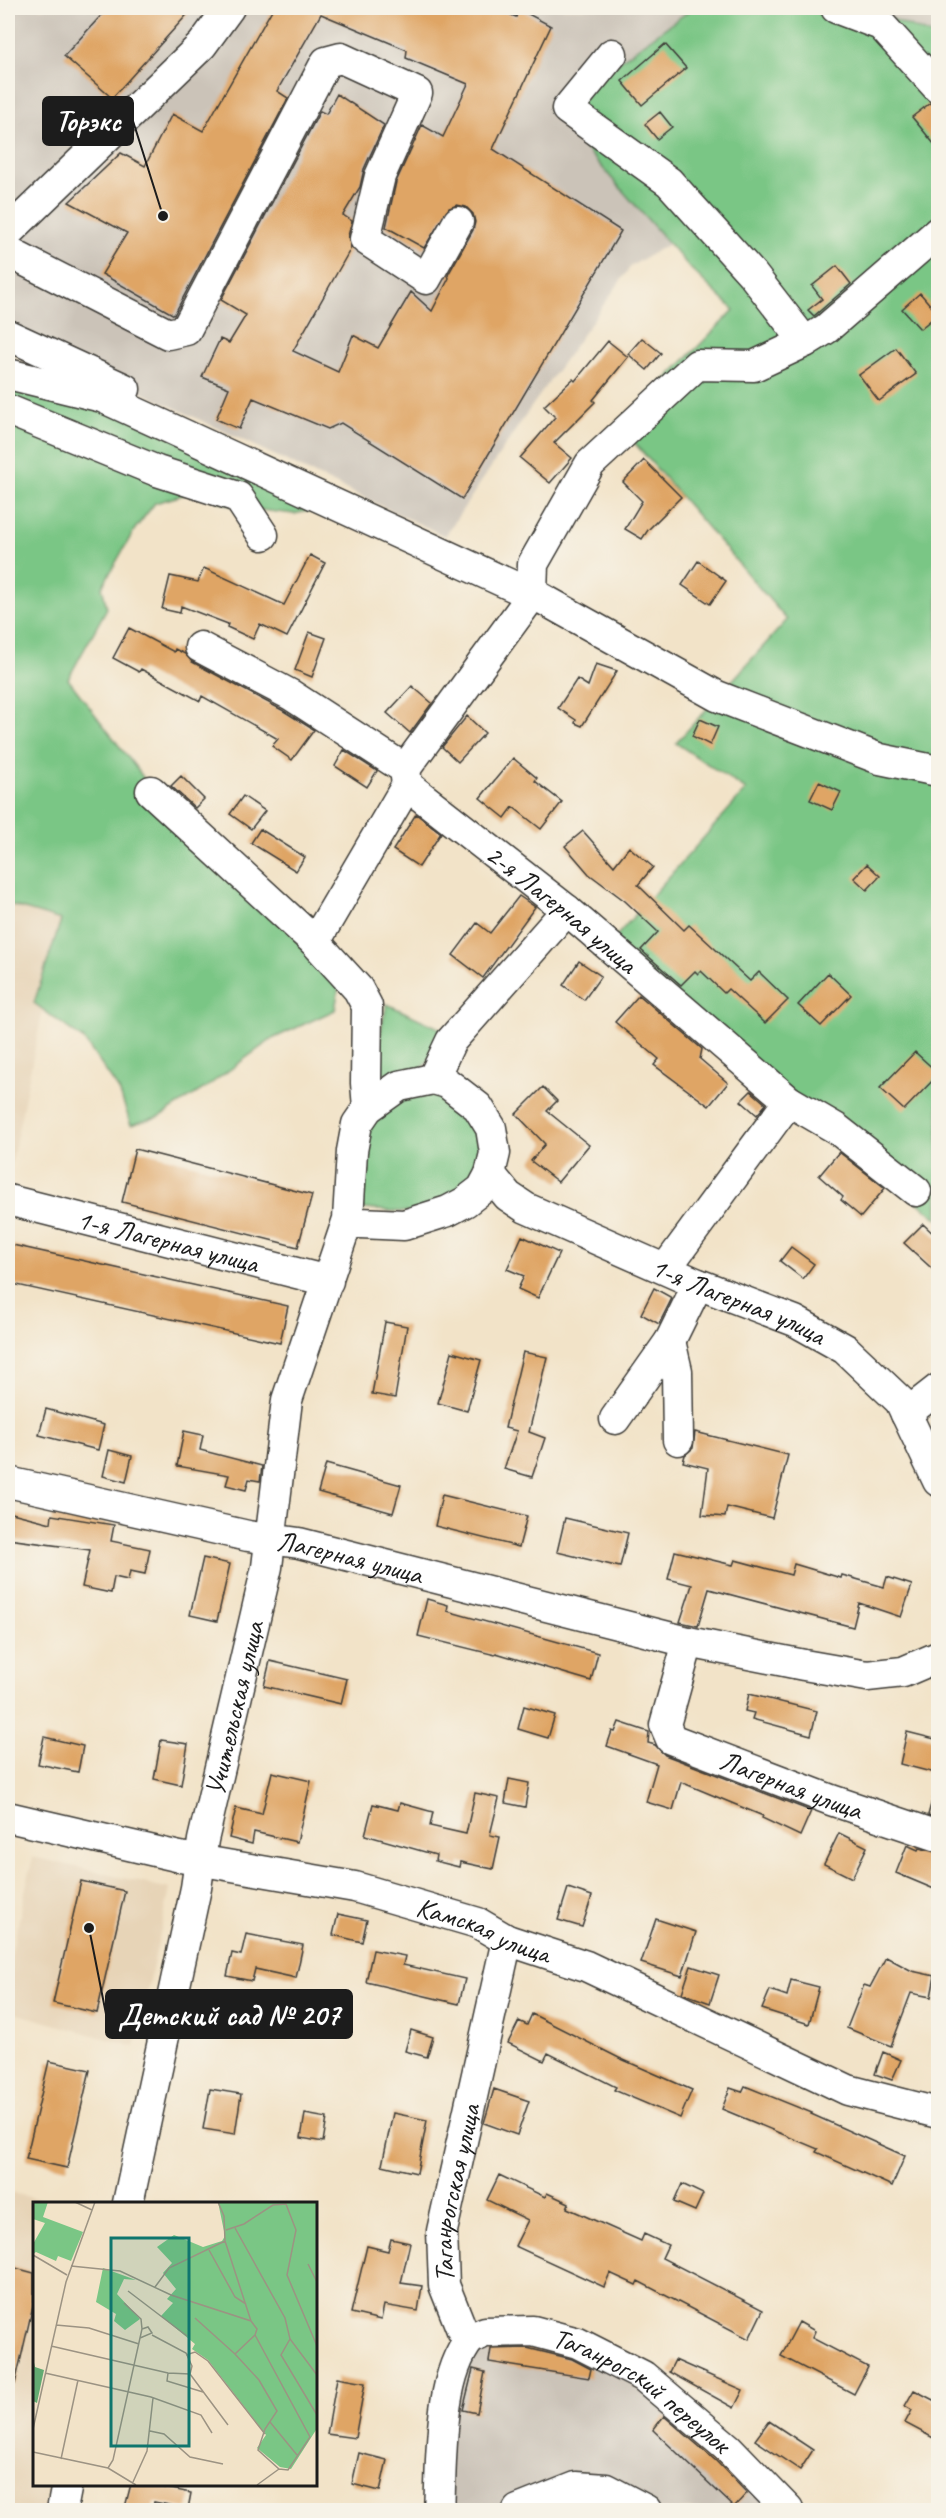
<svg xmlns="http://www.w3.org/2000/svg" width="946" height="2518" font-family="Caveat,sans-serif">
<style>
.built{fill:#e7d4b7}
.industrial{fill:#cbc3b8}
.green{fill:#7ac685;stroke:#4b7150;stroke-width:1.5}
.building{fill:#dfa565}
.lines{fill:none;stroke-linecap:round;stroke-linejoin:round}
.minor-casing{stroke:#3c3a36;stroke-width:33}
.minor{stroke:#fff;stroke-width:30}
.labels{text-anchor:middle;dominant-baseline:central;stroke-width:4.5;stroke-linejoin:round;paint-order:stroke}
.street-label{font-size:28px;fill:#1c1c1c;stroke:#f7f3e8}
.inset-road{fill:none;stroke:#9c9383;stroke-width:1.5}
.view{fill:#0f766e;fill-opacity:0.15;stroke:#0f766e;stroke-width:3}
.inset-edge{fill:none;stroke:#1c1c1c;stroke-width:3}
.leader{fill:none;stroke:#1c1c1c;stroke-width:2}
.callout-dot{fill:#1c1c1c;stroke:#f7f3e8;stroke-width:2}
.callout{fill:#1c1c1c;stroke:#1c1c1c;stroke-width:2}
.callout-label{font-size:30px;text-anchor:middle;font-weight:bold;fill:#fff}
</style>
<rect width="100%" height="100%" fill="#f7f3e8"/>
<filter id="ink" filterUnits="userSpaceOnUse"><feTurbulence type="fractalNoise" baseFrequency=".0167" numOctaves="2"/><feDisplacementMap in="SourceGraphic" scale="12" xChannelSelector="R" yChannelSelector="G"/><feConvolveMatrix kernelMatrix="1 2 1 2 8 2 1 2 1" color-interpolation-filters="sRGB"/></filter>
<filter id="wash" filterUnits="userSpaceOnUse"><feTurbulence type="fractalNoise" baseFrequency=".008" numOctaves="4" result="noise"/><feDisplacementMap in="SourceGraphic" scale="24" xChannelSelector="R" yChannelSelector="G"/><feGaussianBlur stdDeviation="1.35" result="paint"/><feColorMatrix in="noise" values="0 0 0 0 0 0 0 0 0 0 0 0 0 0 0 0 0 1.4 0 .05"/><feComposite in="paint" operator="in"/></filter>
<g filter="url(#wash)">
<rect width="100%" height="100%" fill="#f2e3c8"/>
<path class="built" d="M8,904L61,920L8,1180Z
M33,1857L170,1889L135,2047L8,2011V1968Z
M8,2192L55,2203H34V2484H55L50,2510H8Z"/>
<path class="industrial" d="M8,8H693L552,110L674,241L631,266L529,410L445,536L8,329Z
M865,8H938V38Z
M535,2339L639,2380L778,2510H445L451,2402L476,2345Z"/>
<path class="green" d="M693,8H865L938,38V1219L603,948L619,933L746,790L676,743L787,620L620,426L734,310L691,269L552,110Z
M8,383L99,404L326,507L294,514L235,507L193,492L155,503L135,529L102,587L107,608L68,679L143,777L146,793L340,981L335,1010L272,1039L205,1088L161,1116L131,1125L119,1090L84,1040L34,1003L61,920L8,904Z
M387,1004L450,1033L419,1072L401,1077L382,1073L376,1064L382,1025Z
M426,1088L475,1113L488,1155L471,1186L417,1213L364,1209L358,1200L367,1127L385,1108Z"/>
<g id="blocks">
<path class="building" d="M108,8H193L112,98L64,56Z
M273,8H495L516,17L519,9L551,26L493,149L621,231L462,499L341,423L328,429L253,398L239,429L216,419L229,388L202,377L220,339L229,343L246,315L221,300L320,111L326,114L337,94L384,125L364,169L360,187L343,215L352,221L348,236L351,248L293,351L338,372L353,335L378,348L411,292L432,311L449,278L448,275L473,230L475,222L473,214L466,207L457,205L449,208L424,248L386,227L396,182L422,125L443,137L468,84L406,58L407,50L321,14L277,91L288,98L174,315L102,274L127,233L69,202L121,153L145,166L172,114L203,131Z
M665,44L686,68L642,105L622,81Z
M930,103L939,105V150L912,117Z
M660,112L672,127L657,139L645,124Z
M837,266L851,284L814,316L808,310L822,299L812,286Z
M920,293L938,314L920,329L902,309Z
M642,338L661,353L647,370L628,354Z
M608,341L628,357L593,400L595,402L554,443L572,458L550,483L520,458L555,417L544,406L573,379L575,381Z
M896,348L916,374L879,401L859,375Z
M644,460L681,497L648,530L642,539L625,529L642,501L623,482Z
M310,555L325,563L287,637L260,624L253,639L227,627L228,624L181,606L180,613L162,609L170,576L198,582L204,568L284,605Z
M698,561L726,581L710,604L682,585Z
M129,628L174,652L175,649L185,654L192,662L282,710L314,730L292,760L272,746L278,739L202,696L200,701L141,669L139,672L113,658Z
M309,632L326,638L312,677L295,670Z
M596,664L617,671L582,726L575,723L576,720L558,708L577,679L588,686Z
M412,686L432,703L410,733L387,713Z
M467,716L485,733L458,762L442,747Z
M700,719L718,727L710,745L692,736Z
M344,750L377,771L367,787L335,766Z
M513,758L537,778L535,781L562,802L541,829L513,807L505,818L480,798Z
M181,776L204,799L195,808L171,786Z
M819,782L841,792L832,810L810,800Z
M243,796L265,811L251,829L230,814Z
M416,814L441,833L419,867L393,850Z
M260,829L305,857L296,871L251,843Z
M583,831L614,866L629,847L653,867L638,885L684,930L689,925L750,981L759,972L788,1000L765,1023L728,989L724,993L701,971L698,974L695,971L681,985L641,950L658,932L625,901L589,874L565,846Z
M867,864L880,876L867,890L854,878Z
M519,896L535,907L483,978L453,955L477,923L490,933Z
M579,961L601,976L584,1000L563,985Z
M828,973L851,995L821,1026L798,1005Z
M639,995L702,1049L700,1059L728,1083L709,1106L654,1065L659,1059L615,1022Z
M915,1052L939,1074L904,1110L880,1088Z
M543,1087L557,1101L547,1111L589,1145L558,1182L531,1161L545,1144L516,1114Z
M751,1091L766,1104L757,1115L741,1101Z
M135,1149L312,1195L298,1247L122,1202Z
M839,1152L885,1188L861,1217L841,1200L843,1197L819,1176Z
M923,1224L939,1239V1275L904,1243Z
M522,1236L559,1253L538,1298L518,1289L524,1276L507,1269Z
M8,1244L288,1306L280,1343L8,1283Z
M791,1247L814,1264L803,1279L780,1261Z
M654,1288L672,1298L659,1324L641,1314Z
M385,1322L407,1326L395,1398L372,1394Z
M452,1352L481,1360L467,1411L438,1403Z
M523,1352L547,1357L529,1432L545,1438L532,1477L504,1469L517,1431L505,1428Z
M46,1409L104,1425L98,1450L39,1435Z
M184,1431L203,1435L200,1450L262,1466L260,1481L249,1479L246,1490L226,1485L229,1475L177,1466Z
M695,1432L788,1455L772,1518L727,1507L725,1517L702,1515L708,1468L683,1462L685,1455L693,1448Z
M109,1450L132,1456L126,1482L103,1476Z
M326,1464L401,1485L393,1513L318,1492Z
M442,1495L527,1516L519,1547L435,1526Z
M8,1512L51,1523L52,1515L114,1525L111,1541L150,1549L145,1574L130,1571L128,1580L114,1577L111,1593L82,1587L90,1550L8,1539Z
M565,1518L628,1533L620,1567L557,1552Z
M675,1551L733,1565L735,1560L791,1575L794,1564L841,1578L842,1575L884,1587L887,1577L912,1585L901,1617L859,1603L853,1627L709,1589L698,1626L680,1622L692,1585L668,1579Z
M203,1558L230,1564L217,1621L190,1615Z
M427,1599L448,1605L447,1611L598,1653L591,1681L496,1653L495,1655L418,1636Z
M270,1661L347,1679L341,1704L264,1686Z
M749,1694L817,1711L811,1735L752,1719L754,1713L745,1711Z
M524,1706L555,1715L548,1738L518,1729Z
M619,1722L649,1732L648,1743L655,1745L665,1755L811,1811L800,1836L762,1818L763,1816L681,1782L673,1810L646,1802L657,1764L607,1746L612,1731L615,1732Z
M907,1732L939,1740V1774L900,1764Z
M44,1737L83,1746L78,1772L38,1764Z
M161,1740L188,1744L181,1785L154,1779Z
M272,1772L311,1781L297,1842L254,1832L252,1844L229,1838L236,1808L262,1814Z
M509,1779L529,1783L525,1807L505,1803Z
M475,1793L499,1798L490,1835L500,1837L493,1869L460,1862L459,1867L435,1861L436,1855L365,1835L373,1804L398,1810L400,1803L433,1812L430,1826L466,1834Z
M933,1797L939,1798V1818L928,1815Z
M839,1833L867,1847L852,1878L824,1864Z
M907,1845L918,1850L919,1848L939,1853V1891L896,1873Z
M81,1881L125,1891L97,2013L53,2003Z
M568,1888L592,1896L582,1927L558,1920Z
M338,1914L367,1920L362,1942L333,1935Z
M656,1919L696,1932L682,1976L641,1963Z
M246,1934L303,1945L296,1978L255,1969L252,1981L227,1976L232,1953L241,1955Z
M373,1950L405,1956L403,1965L465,1979L459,2004L366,1982Z
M886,1957L912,1971L935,1976L931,1997L911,1993L891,2046L847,2028L864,1985L870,1987Z
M691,1966L719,1975L710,2003L682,1993Z
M791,1980L819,1987L809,2024L762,2009L770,1990L787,1996Z
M532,2014L619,2058L692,2090L680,2118L614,2090L616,2087L548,2053L544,2061L508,2043L519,2021L527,2025Z
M411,2030L433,2037L427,2057L405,2051Z
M883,2052L901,2060L892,2080L875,2074Z
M49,2061L90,2070L67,2168L26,2159Z
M745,2086L812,2113L811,2114L905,2156L892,2186L816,2152L818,2149L722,2109L730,2088L742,2092Z
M210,2089L241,2094L235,2134L203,2129Z
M494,2089L529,2101L517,2135L484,2123Z
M393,2113L427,2120L417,2173L382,2165Z
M305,2114L327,2118L323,2142L301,2138Z
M499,2175L545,2197L547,2193L569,2203L567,2208L641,2241L644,2234L668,2245L662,2258L763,2310L749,2339L638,2281L636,2285L610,2273L604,2287L515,2246L528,2220L487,2200Z
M682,2184L703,2194L695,2211L674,2202Z
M391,2239L410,2243L401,2283L422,2286L418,2311L384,2305L381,2320L351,2313L367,2246L388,2251Z
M8,2266L34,2273V2301L15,2384L8,2383Z
M799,2322L815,2331L812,2338L868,2367L854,2394L781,2356Z
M527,2348L572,2359L591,2369L589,2378L489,2362L491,2349Z
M675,2360L743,2390L734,2408L669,2372Z
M473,2369L485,2372L477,2413L463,2410Z
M337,2378L365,2383L355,2438L327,2434Z
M914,2390L939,2403V2441L905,2423L912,2410L905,2406Z
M664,2416L716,2461L747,2493L734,2507L653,2430Z
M769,2421L813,2450L800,2470L755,2440Z
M359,2453L387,2460L380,2491L352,2484Z
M131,2484H148L191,2493L188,2509L154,2502L152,2511H124Z"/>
</g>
</g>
<g filter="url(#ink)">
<use href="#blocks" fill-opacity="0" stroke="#3c3a36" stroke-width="1.5"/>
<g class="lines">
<g class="minor-casing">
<g id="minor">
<path d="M836,8L881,25L938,88"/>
<path d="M612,54L567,109L669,182L753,275L805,342"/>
<path d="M8,232L202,45L229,8"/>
<path d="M8,252L168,334L186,330L326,62L341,58L417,93L380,176L365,239L426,279L458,222"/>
<path d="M8,335L125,389"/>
<path d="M8,374L102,397L515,587L532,593L717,696L880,759L938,771"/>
<path d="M8,410L157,471L238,497L263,535"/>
<path id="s1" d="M200,647L291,695L405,769L407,785L417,793L567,910L789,1101L837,1129L916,1191"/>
<path d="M405,769L525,605L532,593L533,564L590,464L697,365L754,366L805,342L826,329L938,232"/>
<path d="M151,791L315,942L358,989L367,1006L366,1083L368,1108"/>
<path d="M315,942L407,785"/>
<path d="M433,1079L451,1041L567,910"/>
<path id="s2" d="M490,1174L508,1196L526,1208L698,1284L795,1321L845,1349L900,1401L938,1481"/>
<path id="s3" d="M8,1200L328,1281"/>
<path d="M666,1268L789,1101"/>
<path d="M670,1341L677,1371L678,1440"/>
<path d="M906,1414L938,1389"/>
<path d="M615,1419L670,1341L698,1284"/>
<path id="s4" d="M8,1482L248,1536L299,1543L688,1642L804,1665L867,1676L903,1672L938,1657"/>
<path id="s5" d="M688,1642L665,1725L671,1739L831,1800L938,1836"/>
<path id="s6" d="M8,1817L180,1857L355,1887L478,1923L507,1940L586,1966L848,2090L938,2113"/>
<path id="s7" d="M128,2203L196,1888L203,1840L267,1567L287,1400L348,1219L352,1151L357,1124L368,1108L399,1086L433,1079L447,1083L478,1107L491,1128L495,1153L490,1174L482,1189L465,1202L448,1211L404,1225L360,1223L348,1219"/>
<path id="s8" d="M470,2339L485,2332L533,2331L578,2343L643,2376L728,2448L788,2510"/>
<path d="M62,2510L67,2484"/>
<path id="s9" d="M439,2510C442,2461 438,2378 470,2339L462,2330L444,2285L442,2231L507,1940"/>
<path d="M518,2510L576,2487L606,2489L646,2510"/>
</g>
</g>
<use href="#minor" class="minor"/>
</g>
</g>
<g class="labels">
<g class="street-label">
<text stroke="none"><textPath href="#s1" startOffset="453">2-я Лагерная улица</textPath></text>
<text stroke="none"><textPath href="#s3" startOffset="165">1-я Лагерная улица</textPath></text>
<text stroke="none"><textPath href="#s2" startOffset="282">1-я Лагерная улица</textPath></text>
<text stroke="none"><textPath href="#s4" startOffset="350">Лагерная улица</textPath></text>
<text stroke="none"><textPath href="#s7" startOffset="506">Учительская улица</textPath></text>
<text stroke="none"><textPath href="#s5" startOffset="230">Лагерная улица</textPath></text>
<text stroke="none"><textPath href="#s6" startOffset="490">Камская улица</textPath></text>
<text stroke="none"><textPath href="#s9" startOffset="330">Таганрогская улица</textPath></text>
<text stroke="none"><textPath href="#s8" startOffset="190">Таганрогский переулок</textPath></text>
</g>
</g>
<g transform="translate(33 2202)">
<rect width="284" height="284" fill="#f2e3c8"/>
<path d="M0,0H15L10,15L50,30L38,59L25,54L23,59L3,50L0,52V42L12,21L0,17ZM185,0H283V228L258,267L247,265L224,246L233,233L175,158L159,147L162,142L128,114L140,101L134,97L143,87L130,71L139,61L124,45L141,33L170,45L189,39L192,34ZM70,66L103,78L91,77L84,92L107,117L92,128L81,119L83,112L63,100Z" fill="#7ac685"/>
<path d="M0,156L2,165L11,168L4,201L0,199Z" fill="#63ab72"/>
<path class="inset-road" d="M42,0L59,8M202,26L252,116L257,137L284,173M193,28L211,22L240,3L253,2L263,28L254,73L284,144M192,39L218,119M176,48L202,95L213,102M0,53L34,73M275,62L284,80M38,64L87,69L138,93L218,119L224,127L222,133M122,85L136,66L192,39L191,14L185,0M95,89L154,134M162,116L202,152M23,123L56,126L106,142M119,133L153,151L159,164L157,172M222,133L277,235L255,268L246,267L225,248L232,227L244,209L226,178L202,152ZM107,136L119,131L115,125L109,127M257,137L248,153L284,213M18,144L135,171L157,172M153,153L162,150L175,159L232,232M12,171L118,195L168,213L179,231M135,171L134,179L170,190M157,172L195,223M237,220L264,253M0,227L33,80L62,0M117,229L131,232L157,255L190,262M0,250L75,266L103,283M28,257L45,178M75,266L80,258L109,127L108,117L91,101M100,280L114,249L120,196M224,283L246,267"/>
<path class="view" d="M78,36H156V244H78Z"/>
<rect width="284" height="284" class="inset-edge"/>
</g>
<path class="leader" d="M163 216L133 121M89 1928L106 2014"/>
<g class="callout-dot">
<circle cx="163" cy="216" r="6"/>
<circle cx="89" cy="1928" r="6"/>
</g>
<g class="callout">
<rect x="43" y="97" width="90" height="48" rx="6"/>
<rect x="106" y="1990" width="246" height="48" rx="6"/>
</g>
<g class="callout-label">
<text x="88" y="131">Торэкс</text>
<text x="229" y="2025">Детский сад № 207</text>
</g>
<rect width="946" height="2518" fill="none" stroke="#f7f3e8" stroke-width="30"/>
</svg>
